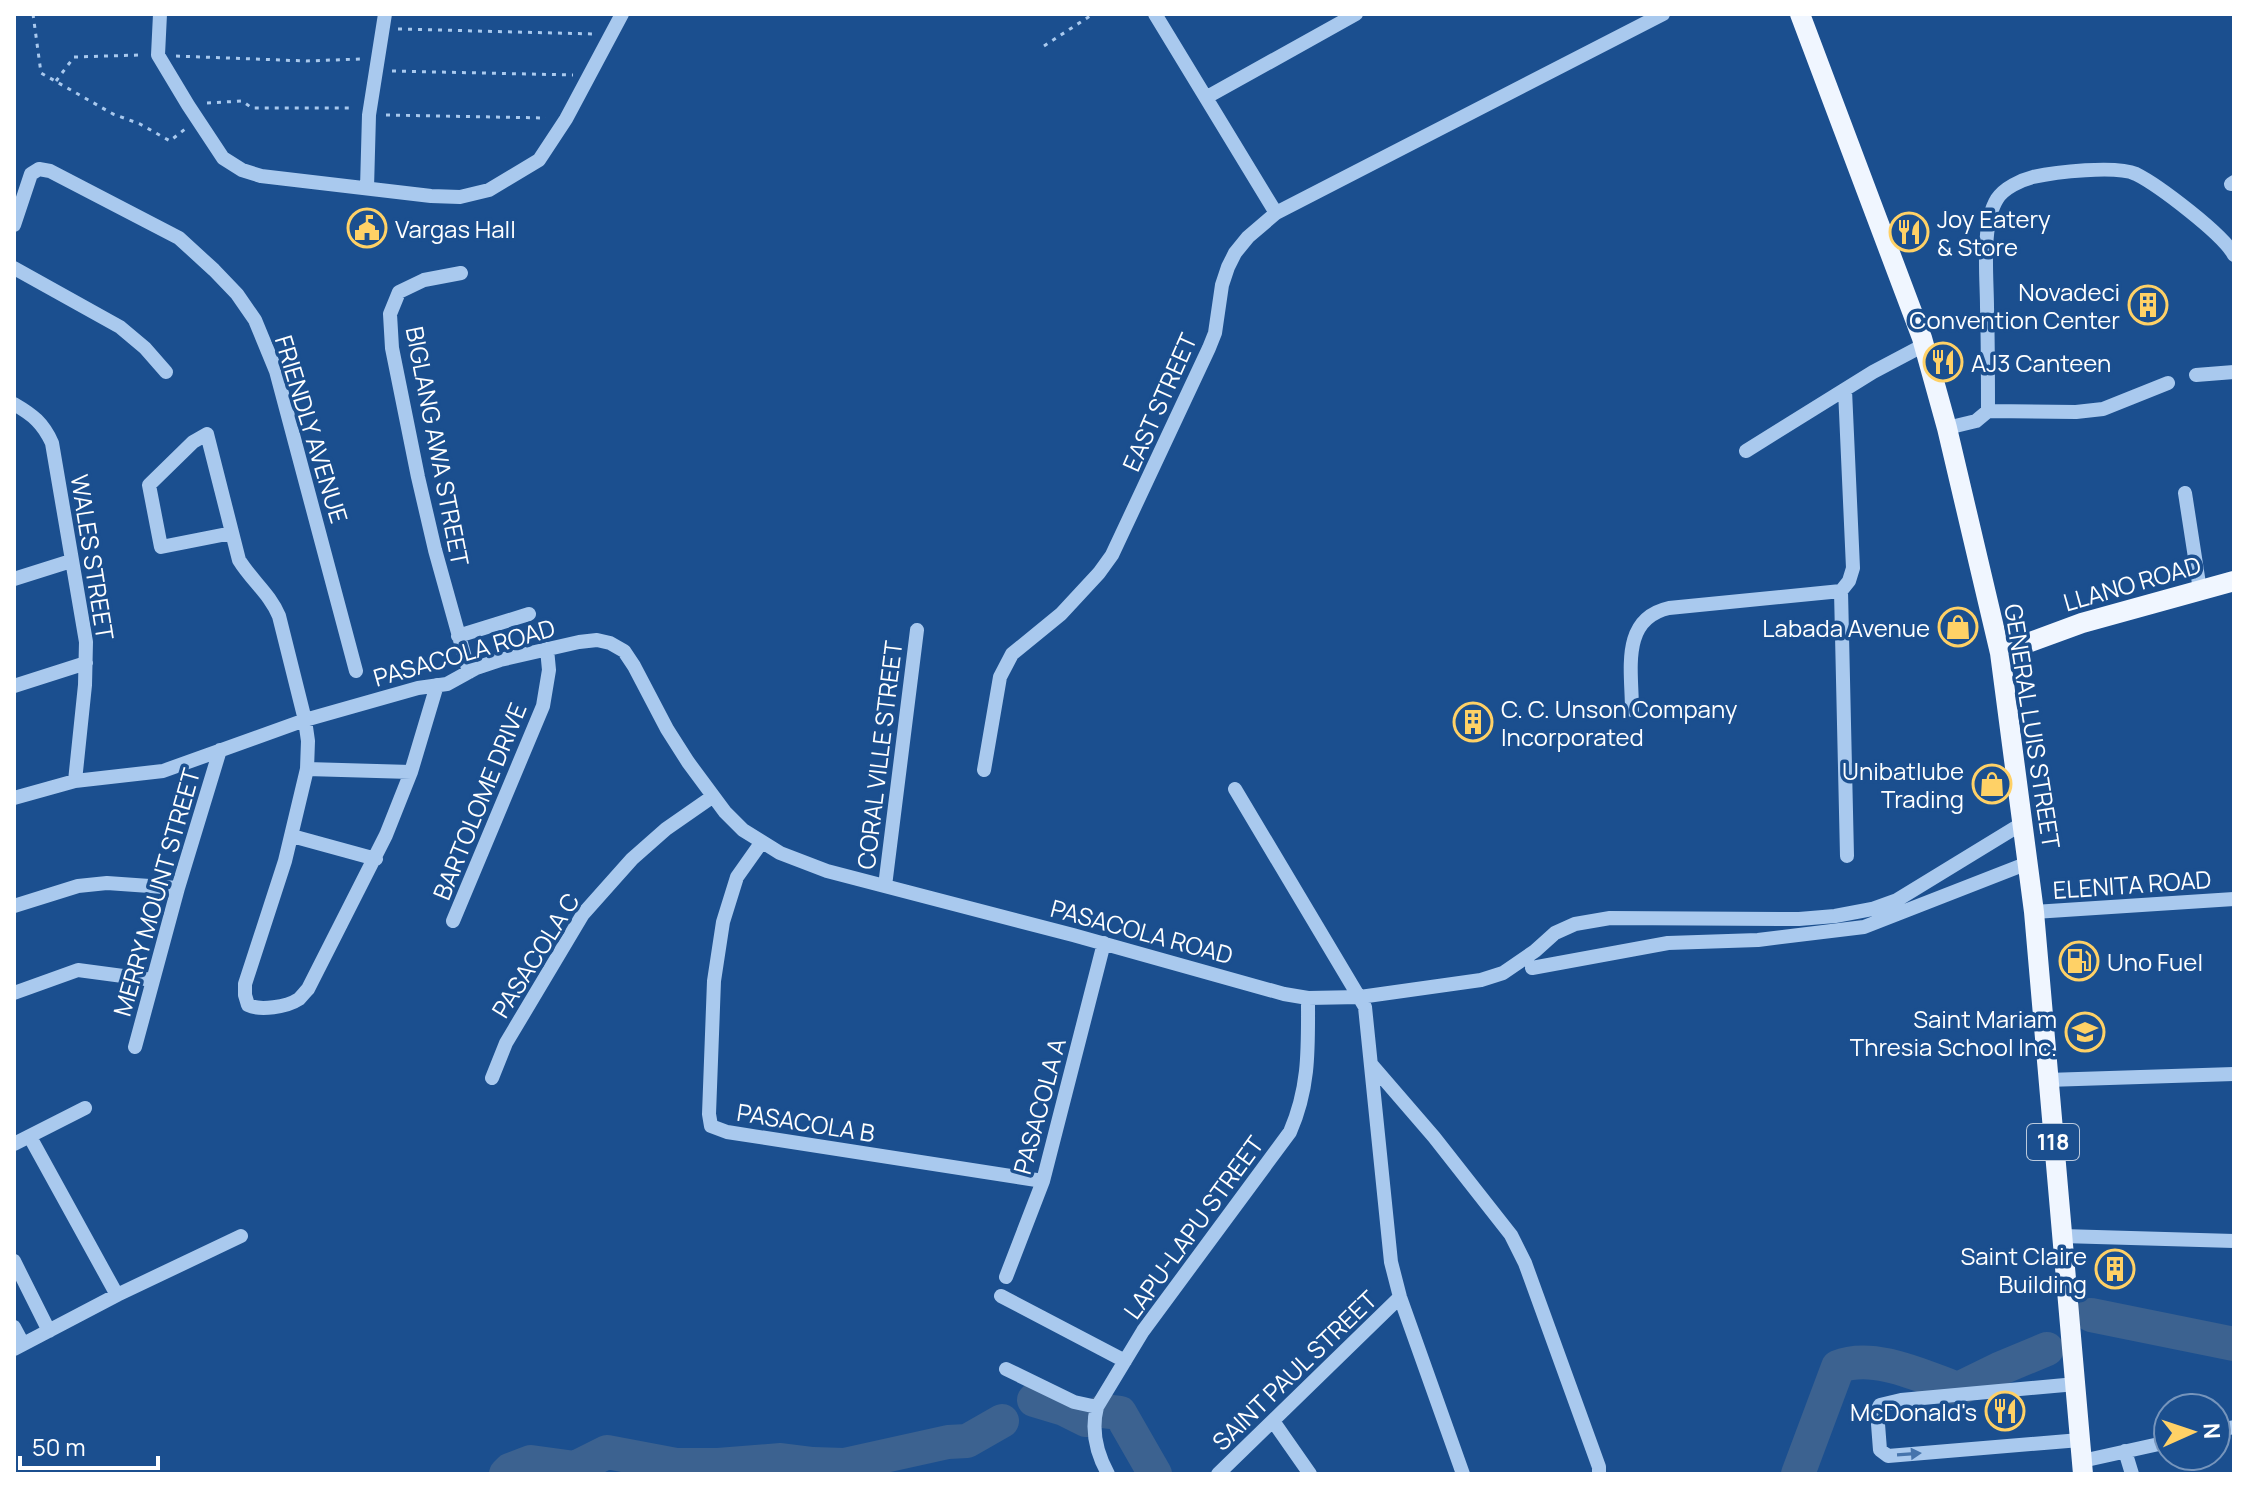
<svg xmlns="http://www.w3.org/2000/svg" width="2248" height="1488" font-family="Manrope,sans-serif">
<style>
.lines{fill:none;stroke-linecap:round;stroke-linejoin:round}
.river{stroke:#3c6290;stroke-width:34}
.path{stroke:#a9c9ee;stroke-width:3;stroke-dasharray:4 6;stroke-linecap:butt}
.minor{stroke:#a9c9ee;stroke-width:14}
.major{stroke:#f0f6ff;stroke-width:20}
.oneway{fill:#4674ac}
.labels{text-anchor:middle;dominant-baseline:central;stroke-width:7;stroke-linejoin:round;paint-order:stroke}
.shield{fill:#1b4f8f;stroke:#bbcadd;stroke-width:2}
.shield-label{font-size:22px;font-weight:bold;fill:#fff}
.poi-label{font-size:24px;fill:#fff;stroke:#1b4f8f;text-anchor:end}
.street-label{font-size:24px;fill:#fff;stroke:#1b4f8f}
</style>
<rect width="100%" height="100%" fill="#1b4f8f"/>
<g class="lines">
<path class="river" d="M2091,1315L2234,1344
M1034,1400L1064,1409L1086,1420
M1103,1411L1120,1413L1155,1474
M506,1474L510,1470L531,1462L575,1468L607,1452L676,1465H718L781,1460L813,1464L844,1465L948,1442L967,1441L1002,1421
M1798,1474L1838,1367C1873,1352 1924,1377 1958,1389L1999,1369L2047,1349"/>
<path class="path" d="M33,14L41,73L113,114L140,124L170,141L185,129
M398,29L595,34
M1044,46L1093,14
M176,56L306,61L360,59
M392,71L573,75
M56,81L74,57L140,55
M207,103L242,101L252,108H354
M386,115L546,118"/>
<path class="minor" d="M160,14L158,55L188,105L223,158L242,170L261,176L431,196L460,197L489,190L539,160L566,119L622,14
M1155,14L1276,213
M1207,97L1356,14
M2231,184L2234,182
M367,188L369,115L385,14
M14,225L31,174L39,169L50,171L179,238L214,270L237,294L255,320L276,371L356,671
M14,268L120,327L145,348L166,372
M461,273L424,280L399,292L390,314L392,348L418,477L435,550L469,672
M2196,375L2234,372
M1845,390L1853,568L1849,581L1841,591L1847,856
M14,404C33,415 43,423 52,443L86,642L85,685L75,781
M1988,411C1988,377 1988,342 1987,307C1987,277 1981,225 1997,199C2004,188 2021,180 2033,177C2055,172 2116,165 2136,174C2158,185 2223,234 2234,255
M1947,428L1976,421L1988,411L2076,412L2103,409L2168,383
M1746,451L1873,372L1924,345
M2185,493L2200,590
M232,533L161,547L149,485L193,442L207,434L239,560C252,581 270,594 279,616L305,720L308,741L307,769L285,861L245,984V995L248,1005C260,1011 287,1007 299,999C302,996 305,992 308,989L386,835L411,772L437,685
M14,579L71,561
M458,636L529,614
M14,686L86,663
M1632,710C1632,671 1620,619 1669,608L1841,591
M307,769L411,772
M984,770L1000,677L1012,654L1061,614L1099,573L1112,555L1209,348L1215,333L1222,285L1228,267L1235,253L1248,237L1276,213L1663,14
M1235,789L1365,1007L1391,1262L1400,1297L1463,1474
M14,798L75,781L163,771L305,720L418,688L447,684L476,668L500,660L579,642L597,640L610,643L624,651L634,666L667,729L688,762L725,812L743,830L780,853L827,871L1073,935L1284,994L1308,998L1360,997L1481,980L1503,973L1535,951L1555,933L1575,924L1610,918L1799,919L1835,916L1872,909L1897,900L2023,823
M292,836L376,859
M761,843L737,877L723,922L714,981L709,1114L711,1126L727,1132L1043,1181
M885,886L917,630
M14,906L78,886L107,883L178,888
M2034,912L2234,899
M453,921L543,706L549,670L547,649
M1532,968L1668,943L1758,940L1864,927L2028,863
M14,993L78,970L153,980
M135,1047L178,888L220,750
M1371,1064L1434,1137L1511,1235L1525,1263L1599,1467V1474
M492,1078L506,1043L583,914L632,859L666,829L712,797
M2047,1080L2234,1074
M30,1137L117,1295
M14,1144L85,1108
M2062,1236L2234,1241
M14,1261L49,1331
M1006,1277L1043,1181L1104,943
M1001,1296L1125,1361
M14,1327L23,1344
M14,1349L117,1295L241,1236
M1006,1369L1074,1402L1097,1407
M2076,1384L1901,1400L1880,1405L1877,1411L1880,1450L1888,1456L2080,1440
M1273,1421L1310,1474
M2216,1431L2234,1427
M2125,1451L2132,1474
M2082,1461L2168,1442
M1108,1474C1097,1454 1091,1430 1097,1407L1143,1331L1290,1132C1310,1086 1308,1047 1308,998
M1218,1474L1400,1297"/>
<path class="major" d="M1800,14L1922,338L1947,428L2000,653L2034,912L2083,1474
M2000,653L2082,623L2234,581"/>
</g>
<defs><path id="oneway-solid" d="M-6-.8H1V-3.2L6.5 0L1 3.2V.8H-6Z" transform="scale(2)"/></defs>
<use class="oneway" href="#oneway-solid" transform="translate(1909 1454) rotate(-4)"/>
<defs>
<g id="civic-ring" transform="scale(2)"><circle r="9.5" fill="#1b4f8f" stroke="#ffd166" stroke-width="1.5"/><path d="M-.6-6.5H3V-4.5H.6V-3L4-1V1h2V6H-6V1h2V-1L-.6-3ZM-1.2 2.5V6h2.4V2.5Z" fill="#ffd166"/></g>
<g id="restaurant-ring" transform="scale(2)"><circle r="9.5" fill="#1b4f8f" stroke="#ffd166" stroke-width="1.5"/><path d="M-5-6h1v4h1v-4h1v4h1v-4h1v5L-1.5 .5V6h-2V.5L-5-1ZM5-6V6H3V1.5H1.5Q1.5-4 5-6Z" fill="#ffd166"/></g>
<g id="building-ring" transform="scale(2)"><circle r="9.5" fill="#1b4f8f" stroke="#ffd166" stroke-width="1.5"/><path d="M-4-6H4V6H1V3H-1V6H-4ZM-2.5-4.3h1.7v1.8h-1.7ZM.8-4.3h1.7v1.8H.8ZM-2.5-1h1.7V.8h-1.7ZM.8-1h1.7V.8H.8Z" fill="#ffd166"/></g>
<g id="shop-ring" transform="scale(2)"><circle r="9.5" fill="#1b4f8f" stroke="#ffd166" stroke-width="1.5"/><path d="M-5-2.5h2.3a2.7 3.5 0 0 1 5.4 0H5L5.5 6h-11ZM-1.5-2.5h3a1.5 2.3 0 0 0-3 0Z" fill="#ffd166"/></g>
<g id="fuel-ring" transform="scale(2)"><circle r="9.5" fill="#1b4f8f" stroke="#ffd166" stroke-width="1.5"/><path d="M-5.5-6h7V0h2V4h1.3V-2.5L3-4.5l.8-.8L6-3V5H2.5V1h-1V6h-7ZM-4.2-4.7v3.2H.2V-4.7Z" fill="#ffd166"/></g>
<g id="school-ring" transform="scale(2)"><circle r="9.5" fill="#1b4f8f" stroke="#ffd166" stroke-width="1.5"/><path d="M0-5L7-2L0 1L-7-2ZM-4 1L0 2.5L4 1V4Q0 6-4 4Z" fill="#ffd166"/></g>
</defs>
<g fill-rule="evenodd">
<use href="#civic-ring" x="367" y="228"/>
<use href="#restaurant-ring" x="1909" y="232"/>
<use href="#building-ring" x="2148" y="305"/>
<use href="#restaurant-ring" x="1943" y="362"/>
<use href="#shop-ring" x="1958" y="627"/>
<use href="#building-ring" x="1473" y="722"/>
<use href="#shop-ring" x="1992" y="784"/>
<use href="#fuel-ring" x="2079" y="961"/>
<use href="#school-ring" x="2085" y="1032"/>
<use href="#building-ring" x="2115" y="1269"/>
<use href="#restaurant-ring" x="2005" y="1411"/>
</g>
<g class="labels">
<rect class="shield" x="2027" y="1124" width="52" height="36" rx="6"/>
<g class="shield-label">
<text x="2053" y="1142">118</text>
</g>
<g class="poi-label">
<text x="1937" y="218" text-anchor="start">Joy Eatery<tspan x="1937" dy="28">&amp; Store</tspan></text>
<text x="395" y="228" text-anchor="start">Vargas Hall</text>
<text x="2120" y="291">Novadeci<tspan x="2120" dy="28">Convention Center</tspan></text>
<text x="1971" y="362" text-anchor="start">AJ3 Canteen</text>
<text x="1930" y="627">Labada Avenue</text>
<text x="1501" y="708" text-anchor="start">C. C. Unson Company<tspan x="1501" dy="28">Incorporated</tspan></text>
<text x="1964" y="770">Unibatlube<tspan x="1964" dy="28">Trading</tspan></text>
<text x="2107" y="961" text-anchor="start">Uno Fuel</text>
<text x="2057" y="1018">Saint Mariam<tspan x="2057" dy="28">Thresia School Inc.</tspan></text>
<text x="2087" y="1255">Saint Claire<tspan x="2087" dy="28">Building</tspan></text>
<text x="1977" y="1411">McDonald's</text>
</g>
<g class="street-label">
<text transform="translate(1159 402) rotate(-66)">EAST STREET</text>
<text transform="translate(312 429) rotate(73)">FRIENDLY AVENUE</text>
<text transform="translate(438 446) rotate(79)">BIGLANG AWA STREET</text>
<text transform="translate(93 557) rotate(81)">WALES STREET</text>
<text transform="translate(2132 583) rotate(-16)">LLANO ROAD</text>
<text transform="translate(464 652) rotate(-16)">PASACOLA ROAD</text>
<text transform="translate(2033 726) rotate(81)">GENERAL LUIS STREET</text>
<text transform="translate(879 755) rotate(-83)">CORAL VILLE STREET</text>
<text transform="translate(479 801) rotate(-68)">BARTOLOME DRIVE</text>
<text transform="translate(2132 884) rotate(-4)">ELENITA ROAD</text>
<text transform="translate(156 892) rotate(-74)">MERRY MOUNT STREET</text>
<text transform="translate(1142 931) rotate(15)">PASACOLA ROAD</text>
<text transform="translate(535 955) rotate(-58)">PASACOLA C</text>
<text transform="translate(1039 1106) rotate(-75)">PASACOLA A</text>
<text transform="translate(806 1122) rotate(9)">PASACOLA B</text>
<text transform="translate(1193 1227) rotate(-54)">LAPU-LAPU STREET</text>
<text transform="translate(1294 1370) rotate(-44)">SAINT PAUL STREET</text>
</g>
</g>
<rect width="2248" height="1488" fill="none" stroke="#ffffff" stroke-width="32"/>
<g transform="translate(2192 1432) rotate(87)"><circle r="38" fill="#1b4f8f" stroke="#7695bc" stroke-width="2"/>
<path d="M0-6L14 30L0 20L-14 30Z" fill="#ffd166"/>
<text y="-12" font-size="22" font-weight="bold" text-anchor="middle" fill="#ffffff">N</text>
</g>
<path d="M20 1456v12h138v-12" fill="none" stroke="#ffffff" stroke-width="4"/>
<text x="32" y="1456" font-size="24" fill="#ffffff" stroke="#1b4f8f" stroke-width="6" paint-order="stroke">50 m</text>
</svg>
